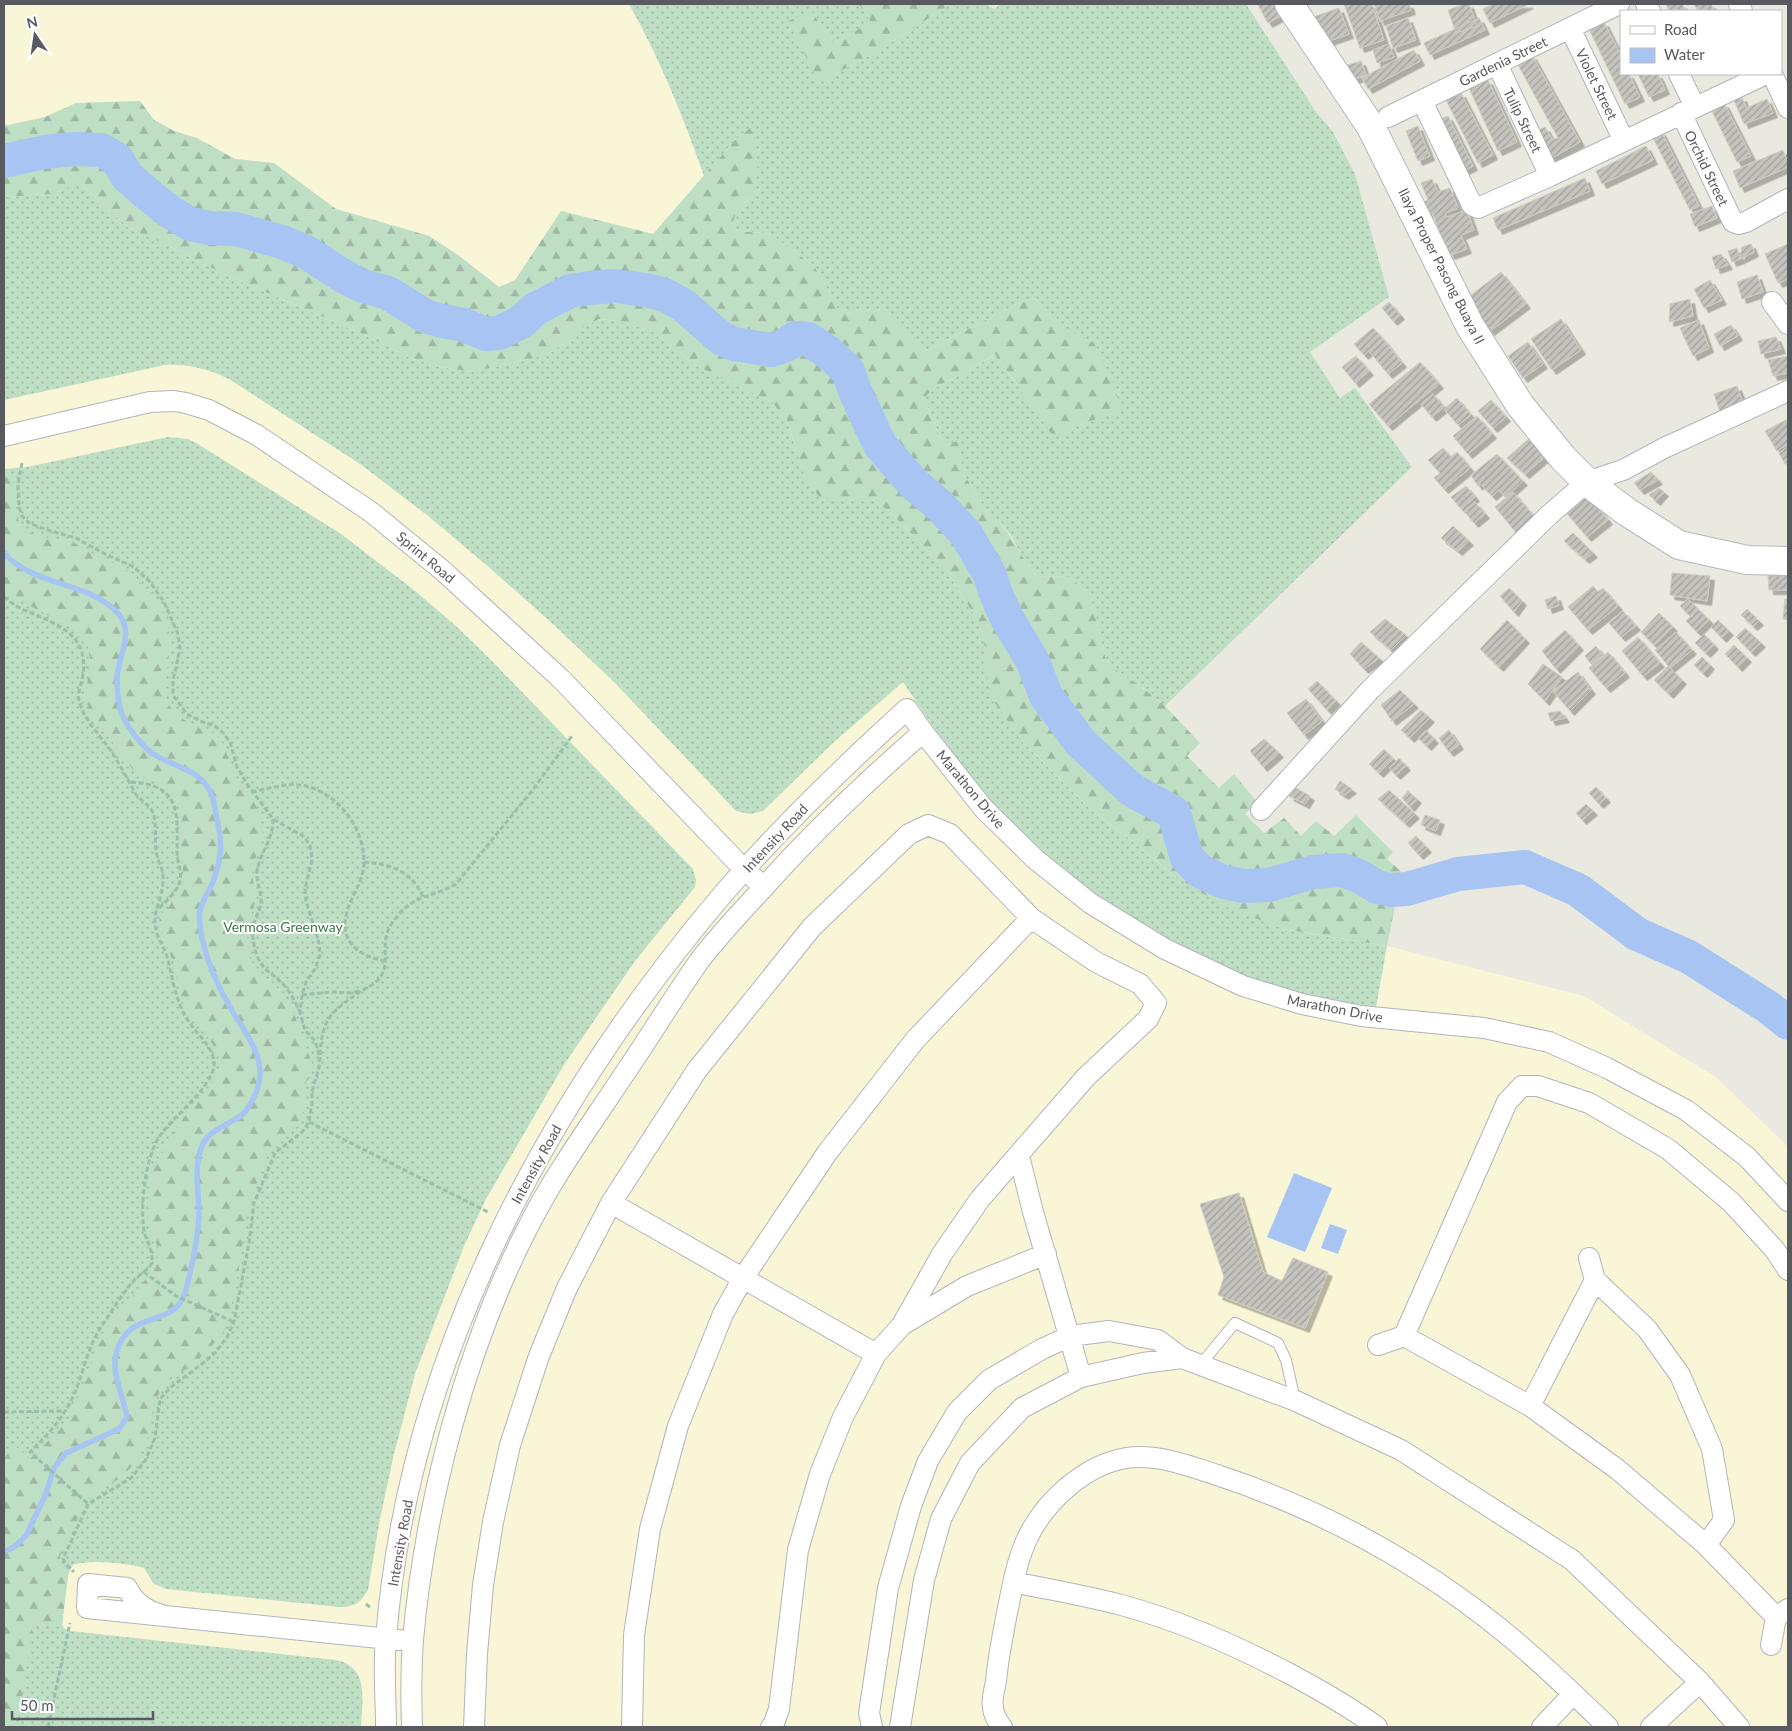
<svg xmlns="http://www.w3.org/2000/svg" width="1792" height="1731" font-family="Lato,sans-serif">
<style>
.commercial{fill:#f8f6d7}
.grass{fill:url(#grass-dots)}
.forest{fill:url(#forest-firs)}
.water{fill:#a7c4f3}
.lines{fill:none;stroke-linecap:round;stroke-linejoin:round}
.stream{stroke:#a7c4f3;stroke-width:5.5}
.river{stroke:#a7c4f3;stroke-width:34}
.building{fill:url(#building-hatch);stroke:#cdccc0;filter:url(#shadow)}
.lane-casing{stroke:#b3b4b9;stroke-width:12}
.street-casing{stroke:#b3b4b9;stroke-width:22}
.secondary-casing{stroke:#b6b7bd;stroke-width:30}
.path{stroke:#9abfab;stroke-width:3;stroke-dasharray:5 2.5;stroke-linecap:butt}
.lane{stroke:#fff;stroke-width:10}
.street{stroke:#fff;stroke-width:20}
.secondary{stroke:#fff;stroke-width:28}
.labels{text-anchor:middle;dominant-baseline:central;stroke-width:4;stroke-linejoin:round;paint-order:stroke}
.street-label{font-size:14px;fill:#595a5f;stroke:#fff}
.park-label{font-size:14px;fill:#3e794b;stroke:#fff}
</style>
<defs>
<pattern id="grass-dots" width="8" height="8" patternUnits="userSpaceOnUse" patternTransform="scale(1.25)"><rect width="8" height="8" fill="#bfdfc5"/><path d="M2 2h.1M6 6h.1" fill="none" stroke="#9eb8a3" stroke-width="1.8" stroke-linecap="round"/></pattern>
<pattern id="forest-firs" width="22" height="20" patternUnits="userSpaceOnUse" patternTransform="scale(1.25)"><rect width="22" height="20" fill="#bfdfc5"/><path d="M5 1l3.5 6h-7zM16 11l3.5 6h-7z" fill="#9eb8a3"/></pattern>
<pattern id="building-hatch" width="6" height="6" patternUnits="userSpaceOnUse" patternTransform="scale(1.25)"><rect width="6" height="6" fill="#c5c3bd"/><path d="M-1 1l2-2M0 6l6-6M5 7l2-2" fill="none" stroke="#a3a19d"/></pattern>
<filter id="shadow"><feDropShadow dx="4.5" dy="4.5" stdDeviation="0" flood-color="#0004"/></filter>
</defs>
<rect width="100%" height="100%" fill="#eae9e0"/>
<path class="commercial" d="M4,4H780L813,70L735,140L653,234L561,211L515,281L499,287L458,255L430,236L336,209L274,163L235,159L197,138L174,131L154,120L140,101L76,103L45,117L8,125L4,124Z
M4,197L276,296L369,337L1342,939L1387,946L1584,996L1717,1078L1788,1147V1727H4Z"/>
<path class="grass" d="M629,4H859L872,22L833,43L811,11L819,83L879,50L951,4H986L994,9L1001,4H1246L1316,112L1333,132L1355,174L1389,297L1310,352L1340,398L1355,388L1412,467L1165,706L1138,684L1121,674L1106,660L1091,598L1080,586L1071,578L1055,576L1037,577L1023,559L1012,537L999,521L993,522L965,476L957,442L946,446L937,431L924,398L934,388L967,371L996,354L1012,379L1034,406L1066,434L1076,426L1120,411L1069,331L1054,322L1035,298L1021,302L923,352L898,324L865,309L846,313L833,306L830,293L814,266L769,233L748,232L733,230C734,210 737,208 753,196L751,127L735,140L704,176C683,116 660,59 629,4Z
M71,186H83L129,228L164,244L224,274L369,337L410,358L441,367L472,372L534,358L554,351L577,331L599,319L618,321L653,332L695,365L774,403L786,418L805,477L852,499L876,501L893,515L947,571L978,621L984,640L986,659L1022,741L1091,810L1131,840L1176,877L1283,929L1387,946L1375,1013C1337,1005 1298,996 1262,983C1164,948 1068,886 998,809C962,770 932,726 903,682L834,742L763,811L750,814L736,811L615,683L554,625L491,569L427,515L360,464L229,379C208,369 189,364 165,365L4,400V197L53,194Z
M168,437L188,439L198,444L341,534L414,590L456,626L491,660L693,869L696,880L695,887L635,961L565,1063L486,1199L464,1246L415,1374L393,1458L379,1524L368,1590L361,1600L356,1604L345,1607H339L166,1589L154,1584L144,1568C126,1563 90,1559 73,1565L68,1575L62,1625L65,1629L70,1631L336,1660C370,1667 362,1701 361,1727H4V469L27,467Z"/>
<path class="forest" d="M859,4H951L879,50L819,83L788,21L811,11L833,43L871,22Z
M140,101L154,120L174,131L197,138L235,159L274,163L336,209L429,236L458,255L499,287L515,280L561,211L653,234L735,140L751,127L756,144L758,172L753,196C737,208 734,210 733,230L748,232L769,233L814,266L830,293L834,306L846,313C857,310 870,307 881,311C894,316 914,341 923,352L1021,302L1035,298L1054,322L1094,343L1116,389L1120,411L1076,426L1066,434L1053,436L995,354L967,371L934,388L924,398L937,431L946,446L957,441L965,476L993,522L999,521C1013,539 1022,559 1037,577L1055,576L1071,578L1080,586L1091,598L1106,660L1121,674L1138,684L1165,706L1200,743L1187,756L1219,788L1234,774L1257,802L1245,814L1264,833L1284,818L1301,836L1316,821L1334,836L1356,815L1393,852L1387,859L1402,872L1387,946L1283,929L1222,905L1176,877L1131,840L1091,810L1022,741L993,700L987,677L984,640L978,621L947,571L893,515L876,501L820,498L805,477L786,418L773,403L695,365L653,332L618,321L599,319L577,331L554,351L534,358L472,372L441,367L410,358L369,337L224,274L164,244L129,228L83,186H71L53,194L4,197V124L8,125L45,117L76,103Z
M4,470L15,485L16,510L19,522L28,532L53,540H71L81,548L98,557L123,567L139,581L156,600L168,623L170,648L165,687L167,702L175,714L196,727L214,733L224,745L233,772L259,810L262,825L263,838L252,868L255,902L247,932L248,949L254,967L283,993L293,1011L313,1066L311,1076L306,1082L303,1112L296,1127L268,1154L252,1195L245,1222L238,1275L227,1326L220,1337L194,1364L166,1382L154,1402L149,1435L138,1459L122,1477L90,1496L83,1506L72,1532L60,1556L61,1564L68,1575L62,1625L33,1624L19,1719V1727H4V1459L14,1445L30,1459L67,1422L79,1396L93,1360L97,1344L103,1333L152,1271C166,1245 153,1245 148,1222C146,1210 149,1183 152,1172C154,1166 158,1160 161,1155C168,1141 176,1128 185,1116C199,1099 214,1085 222,1063C218,1054 213,1044 207,1036C199,1024 189,1014 182,1001C178,991 178,978 175,967C169,948 160,936 159,916L169,907L184,880L181,851L182,816L178,801L170,790L157,783L137,775L89,711L86,698L90,658L87,643L73,629L4,592Z"/>
<path class="water" d="M1294,1173L1332,1188L1305,1252L1267,1237Z
M1330,1224L1347,1230L1338,1254L1321,1248Z"/>
<g class="lines">
<path class="stream" d="M4,553C33,586 85,581 116,611C136,630 119,655 117,677C117,688 118,703 122,714C126,726 144,749 155,755C176,768 199,768 211,793C214,800 215,807 216,814C222,841 223,855 213,882C209,891 202,901 200,911C198,918 201,930 202,938C207,962 217,985 230,1007C241,1027 261,1050 260,1074C260,1086 252,1104 244,1113C232,1125 209,1128 202,1146C193,1168 199,1191 199,1214C198,1234 195,1253 190,1273C188,1283 186,1294 180,1303C163,1326 127,1312 116,1354C111,1373 124,1398 127,1417L119,1429L66,1453L54,1468L45,1496L26,1536L14,1547L4,1552"/>
<path class="river" d="M4,161L45,152L75,149L101,150L117,159L127,176L145,192L170,212L190,224L210,228L236,229L282,242L306,252L343,276L363,286L388,293L425,316L442,321L464,325L486,334L499,333L521,322L535,309L570,291L589,288L614,286L646,290L665,295L683,305L721,338L734,344L771,350L786,345L795,338L808,339L829,353L848,371L855,391L880,445L913,483L939,505L966,534L990,575L996,594L1007,618L1033,662L1046,696L1081,743L1132,790L1174,813L1187,858L1200,871L1224,882L1244,886L1269,885L1313,872L1342,870L1359,876L1377,887L1391,890L1407,889L1458,874L1525,867L1578,890L1637,934L1689,957L1768,1007L1788,1023"/>
</g>
<path class="building" d="M1260,4H1274L1281,16L1268,23L1258,5Z
M1344,4H1372L1384,40L1360,48Z
M1374,4H1409L1411,10L1380,21Z
M1465,4H1469L1477,26L1456,33L1448,10Z
M1494,4H1529L1490,23L1483,9Z
M1666,4H1682L1686,11H1669Z
M1694,4H1711L1714,11H1698Z
M1339,8L1349,34L1320,44L1311,18Z
M1408,18L1416,40L1393,48L1386,26Z
M1479,18L1485,30L1430,55L1424,43Z
M1604,22L1621,56V74H1629L1640,97L1625,104L1589,29Z
M1389,44L1394,57L1377,63L1373,50Z
M1414,50L1420,61L1368,89L1362,78Z
M1532,55L1580,142L1548,160L1533,133L1545,127L1552,139L1558,138L1517,63Z
M1361,61L1366,75L1349,81L1344,66Z
M1638,74H1658L1665,90L1649,97Z
M1488,80L1517,142L1498,151L1469,88Z
M1461,93L1493,155L1478,163L1446,100Z
M1742,97L1746,108L1767,99L1773,113L1744,124L1734,100Z
M1724,103L1751,156L1737,162L1711,109Z
M1448,116L1473,166L1465,170L1440,119Z
M1418,126L1430,156L1418,161L1406,131Z
M1661,131L1699,206L1690,210L1652,136Z
M1646,146L1653,160L1602,184L1596,171Z
M1783,150L1788,163V167L1740,188L1733,171Z
M1585,178L1590,191L1498,230L1493,218Z
M1432,179L1438,192L1450,188L1458,208L1445,213L1447,217L1467,210L1474,230L1461,235L1467,249L1450,255L1444,240L1438,242L1433,230L1438,228L1432,212L1427,214L1423,202L1428,200L1421,183Z
M1712,206L1717,218L1695,227L1690,214Z
M1751,244L1754,252L1740,259L1742,247Z
M1788,244V279L1778,283L1765,254Z
M1737,248L1740,259L1732,262L1728,251Z
M1721,254L1728,265L1716,269L1712,257Z
M1501,272L1526,304L1490,331L1466,299Z
M1757,275L1763,292L1742,299L1737,282Z
M1710,280L1722,300L1704,308L1694,289Z
M1690,299L1693,316L1669,322L1670,304Z
M1389,302L1400,315L1393,321L1382,308Z
M1561,319L1581,350L1552,370L1531,339Z
M1699,320L1709,348L1693,356L1680,328Z
M1731,325L1738,336L1720,346L1714,334Z
M1373,328L1383,339L1364,355L1354,344Z
M1776,337L1781,349L1761,354L1758,341Z
M1383,339L1402,363L1388,374L1369,351Z
M1528,342L1543,364L1523,378L1508,356Z
M1356,356L1369,371L1355,383L1342,367Z
M1788,356V373L1773,376L1768,360Z
M1420,362L1439,384L1388,426L1369,404Z
M1737,386L1745,408L1722,418L1714,394Z
M1433,394L1444,407L1432,417L1421,404Z
M1457,398L1471,415L1458,425L1444,409Z
M1491,400L1506,417L1493,428L1478,411Z
M1477,416L1492,434L1468,454L1453,436Z
M1786,420L1788,423V444L1777,451L1765,431Z
M1534,434L1552,451L1525,474L1507,458Z
M1788,447V462L1785,464L1779,453Z
M1443,448L1451,457L1457,452L1470,468L1444,489L1434,478L1440,473L1428,460Z
M1497,454L1523,481L1505,497L1499,490L1492,496L1480,484L1478,486L1471,475Z
M1651,472L1658,480L1640,490L1634,483Z
M1466,486L1475,497L1461,509L1451,497Z
M1659,488L1664,492L1656,501L1649,495Z
M1513,492L1536,519L1518,535L1495,507Z
M1585,492L1608,520L1587,537L1563,509Z
M1475,502L1485,514L1474,523L1464,511Z
M1453,526L1469,541L1458,551L1441,538Z
M1573,533L1593,553L1585,559L1564,541Z
M1672,573L1710,576L1707,601L1670,595Z
M1768,575H1788V590H1769Z
M1593,586L1598,592L1603,588L1618,606L1588,630L1568,607Z
M1509,588L1522,601L1514,612L1500,596Z
M1556,596L1559,605L1548,609L1545,600Z
M1688,599L1698,609L1691,617L1680,606Z
M1785,599H1788V620L1783,619Z
M1698,609L1709,620L1697,632L1686,621Z
M1747,609L1759,621L1753,626L1741,615Z
M1623,611L1636,626L1621,637L1609,623Z
M1659,613L1673,627L1654,645L1641,632Z
M1385,619L1406,635L1391,650L1370,632Z
M1507,620L1525,639L1499,667L1480,649Z
M1718,620L1729,631L1722,638L1711,627Z
M1745,628L1761,643L1751,652L1736,637Z
M1565,630L1579,646L1556,669L1542,651Z
M1676,632L1692,650L1670,668L1655,650Z
M1704,634L1714,645L1706,653L1695,643Z
M1638,637L1660,663L1643,676L1622,651Z
M1361,642L1379,658L1364,669L1350,654Z
M1734,645L1747,658L1738,667L1725,654Z
M1596,646L1603,655L1591,664L1585,656Z
M1608,652L1625,673L1606,688L1589,668Z
M1702,657L1710,665L1703,673L1694,665Z
M1543,664L1562,677L1545,701L1528,684Z
M1668,666L1682,680L1669,694L1654,680Z
M1578,672L1591,690L1570,711L1553,691Z
M1317,681L1336,701L1327,710L1308,689Z
M1400,690L1414,704L1392,721L1381,705Z
M1306,699L1322,721L1304,735L1287,713Z
M1421,710L1430,718L1410,738L1401,730Z
M1560,711L1565,718L1551,721L1548,713Z
M1426,730L1434,739L1427,746L1418,738Z
M1449,730L1459,745L1449,752L1439,738Z
M1264,739L1279,753L1263,767L1250,751Z
M1384,749L1393,759L1379,773L1369,764Z
M1399,758L1406,766L1396,775L1389,768Z
M1340,781L1352,789L1344,795L1335,789Z
M1596,787L1606,798L1599,804L1589,793Z
M1296,788L1310,796L1305,804L1289,796Z
M1389,790L1415,814L1405,823L1378,799Z
M1408,791L1417,799L1410,807L1402,798Z
M1586,804L1593,811L1582,820L1576,813Z
M1425,815L1440,820L1436,831L1421,825Z
M1416,836L1427,848L1419,855L1408,843Z
M1239,1193L1263,1272L1282,1281L1293,1258L1328,1272L1305,1328L1218,1295L1224,1277L1200,1204Z"/>
<g class="lines">
<g class="lane-casing">
<path id="lane" d="M1201,1364L1235,1323L1278,1343L1286,1360L1295,1400"/>
</g>
<g class="street-casing">
<path id="street" d="M1646,4L1650,11
M1739,4L1742,11
M1570,28L1624,141
M1497,64L1550,176
M1679,74L1695,107
M1772,74L1788,108
M1422,101L1472,205L1478,208L1550,176L1766,74
M1681,113L1733,222L1739,224L1746,222L1788,199
M1388,117L1619,4
M1772,302L1788,324
M4,436L150,402L174,401L186,403L209,410L257,435L371,512L442,570L561,679L736,861L755,879
M1261,810L1370,690L1549,515L1587,482L1623,470L1664,448L1788,391
M1019,1156L1033,1212L1081,1377
M611,1203L876,1354
M1589,1258L1595,1280
M1404,1336L1530,1406L1617,1469L1706,1545L1776,1617L1788,1609
M1378,1345L1404,1336L1507,1102L1522,1086H1538L1589,1103L1668,1149L1731,1202L1775,1250L1788,1270
M1530,1406L1595,1280L1647,1329L1680,1375L1712,1449L1724,1520L1706,1545
M1014,1582C1051,1590 1088,1596 1125,1606C1183,1622 1237,1646 1290,1674C1320,1690 1350,1707 1377,1727
M159,1614C144,1610 134,1602 127,1588L88,1584L87,1608L399,1640
M1771,1645L1776,1617
M386,1727C386,1698 383,1668 386,1638C408,1360 545,1104 723,894C780,828 842,768 907,709L923,732L984,809L1035,859L1090,903L1165,949L1243,986L1302,1004L1361,1016L1484,1028L1549,1042L1607,1068L1686,1110L1747,1157L1788,1201
M412,1727C411,1698 411,1669 413,1640C425,1504 465,1350 527,1229C554,1175 590,1126 623,1076C649,1038 673,998 700,960C720,934 743,910 765,886C814,831 867,781 923,732
M474,1727L477,1654L483,1585L493,1522L510,1445L539,1356L567,1288L611,1203L697,1070L812,927L909,834L928,825L950,834L1031,918L1096,962L1140,984L1156,1003L1148,1019L1086,1077L980,1199L942,1254L902,1325
M632,1727L634,1635L650,1529L678,1426L723,1314L743,1278L827,1153L915,1040L1031,918
M771,1727L773,1726L779,1709L798,1550L820,1474L843,1417L876,1354L902,1325L967,1286L1046,1254
M872,1727L869,1713L888,1588L911,1506L928,1461L957,1412L989,1380L1042,1349L1070,1336L1109,1331L1158,1340L1182,1358L1296,1401L1401,1450L1572,1560L1700,1682L1739,1727
M900,1727L924,1580L941,1519L970,1463L1022,1408L1081,1377L1143,1363L1182,1358
M1002,1727C998,1723 993,1713 993,1707C991,1699 995,1689 996,1681C999,1649 1006,1619 1012,1588C1015,1573 1020,1555 1026,1541C1043,1503 1084,1465 1126,1458C1156,1453 1189,1466 1217,1475C1323,1510 1423,1565 1509,1636C1544,1665 1576,1696 1608,1727
M1542,1727L1573,1694
M1651,1727L1700,1682"/>
</g>
<g class="secondary-casing">
<path id="secondary" d="M1289,4L1371,127L1470,326L1520,405L1563,458L1587,482L1627,512L1679,545L1747,560L1788,561"/>
</g>
<path class="path" d="M22,463L18,484L19,506L22,516L29,523L47,530L76,538L105,554L134,567L150,582L164,602L178,634L180,649L173,680V695L187,714L200,721L215,726L223,733L230,742L237,767L247,784L273,819L303,836L310,845L312,860L305,889L306,901L319,943L320,955L315,969L306,982L302,995L300,1013L305,1030L315,1041L320,1058L319,1068L312,1091V1103L309,1122L302,1132L275,1153L254,1203L249,1243L234,1322L227,1337L216,1352L202,1364L171,1387L160,1399L155,1438L145,1461L131,1478L88,1504L63,1559L65,1563L74,1572
M4,597C9,601 14,605 20,608C39,617 69,626 79,645C83,653 85,665 83,674C82,685 76,693 80,704C86,723 102,737 113,754C121,767 128,780 135,793C141,802 151,804 154,816C157,829 154,843 157,856C159,864 164,871 163,880C163,900 150,913 157,934C160,942 165,949 167,957C173,978 175,1000 187,1019C195,1033 216,1048 214,1066C211,1089 171,1118 159,1137C145,1160 140,1204 144,1231C146,1240 153,1250 152,1260C152,1268 142,1273 136,1278C123,1292 112,1311 101,1327C88,1347 84,1370 75,1392C64,1418 49,1433 30,1452L88,1504
M131,782C182,785 177,813 177,853C177,862 182,870 180,880C178,892 165,902 157,910
M252,792C267,789 285,783 301,785C336,791 364,826 364,862C364,883 349,898 346,916C340,944 362,957 385,961
M273,819C273,841 260,852 257,871C256,880 260,889 261,898C262,906 258,912 255,920C251,931 253,947 258,958C263,970 273,974 282,983C290,991 295,1002 300,1012
M364,862C390,864 412,871 423,897
M302,995L332,992L351,993L360,991
M320,1055C322,1018 332,1011 361,991C366,988 373,985 377,981C390,969 383,952 386,937C388,927 397,915 405,908C419,895 440,894 456,884L531,792L572,736
M309,1122L488,1212
M144,1272L176,1296L234,1322
M4,1412L65,1411
M366,1604L371,1608
M48,1727L70,1623"/>
<use href="#lane" class="lane"/>
<use href="#street" class="street"/>
<use href="#secondary" class="secondary"/>
</g>
<g class="labels">
<g class="street-label">
<text transform="translate(1503 61) rotate(-26)">Gardenia Street</text>
<text transform="translate(1597 84) rotate(64)">Violet Street</text>
<text transform="translate(1523 120) rotate(64)">Tulip Street</text>
<text transform="translate(1707 168) rotate(64)">Orchid Street</text>
<text transform="translate(1442 266) rotate(63)">Ilaya Proper Pasong Buaya II</text>
<text transform="translate(426 557) rotate(40)">Sprint Road</text>
<text transform="translate(971 789) rotate(50)">Marathon Drive</text>
<text transform="translate(775 838) rotate(-47)">Intensity Road</text>
<text transform="translate(1335 1008) rotate(11)">Marathon Drive</text>
<text transform="translate(536 1164) rotate(-61)">Intensity Road</text>
<text transform="translate(400 1543) rotate(-80)">Intensity Road</text>
</g>
<g class="park-label">
<text x="283" y="926">Vermosa Greenway</text>
</g>
</g>
<rect width="1792" height="1731" fill="none" stroke="#595a5f" stroke-width="10"/>
<rect x="1620" y="10" width="162" height="65" fill="#ffffff" stroke="#bdbdbf"/>
<rect x="1630" y="26" width="25" height="8" fill="#ffffff" stroke="#bdbdbf"/>
<text x="1664" y="35" font-size="15" fill="#595a5f">Road</text>
<rect x="1630" y="48" width="25" height="15" fill="#a7c4f3" stroke="#bdbdbf"/>
<text x="1664" y="60" font-size="15" fill="#595a5f">Water</text>
<g transform="translate(35 35) rotate(347)" stroke="#ffffff" stroke-width="4" paint-order="stroke">
<path d="M0-4L9 19L0 12L-9 19Z" fill="#595a5f"/>
<text y="-8" font-size="14" font-weight="bold" text-anchor="middle" fill="#595a5f">N</text>
</g>
<path d="M12 1711v8h141v-8" fill="none" stroke="#595a5f" stroke-width="2.5"/>
<text x="20" y="1711" font-size="15" fill="#595a5f" stroke="#ffffff" stroke-width="4" paint-order="stroke">50 m</text>
</svg>
